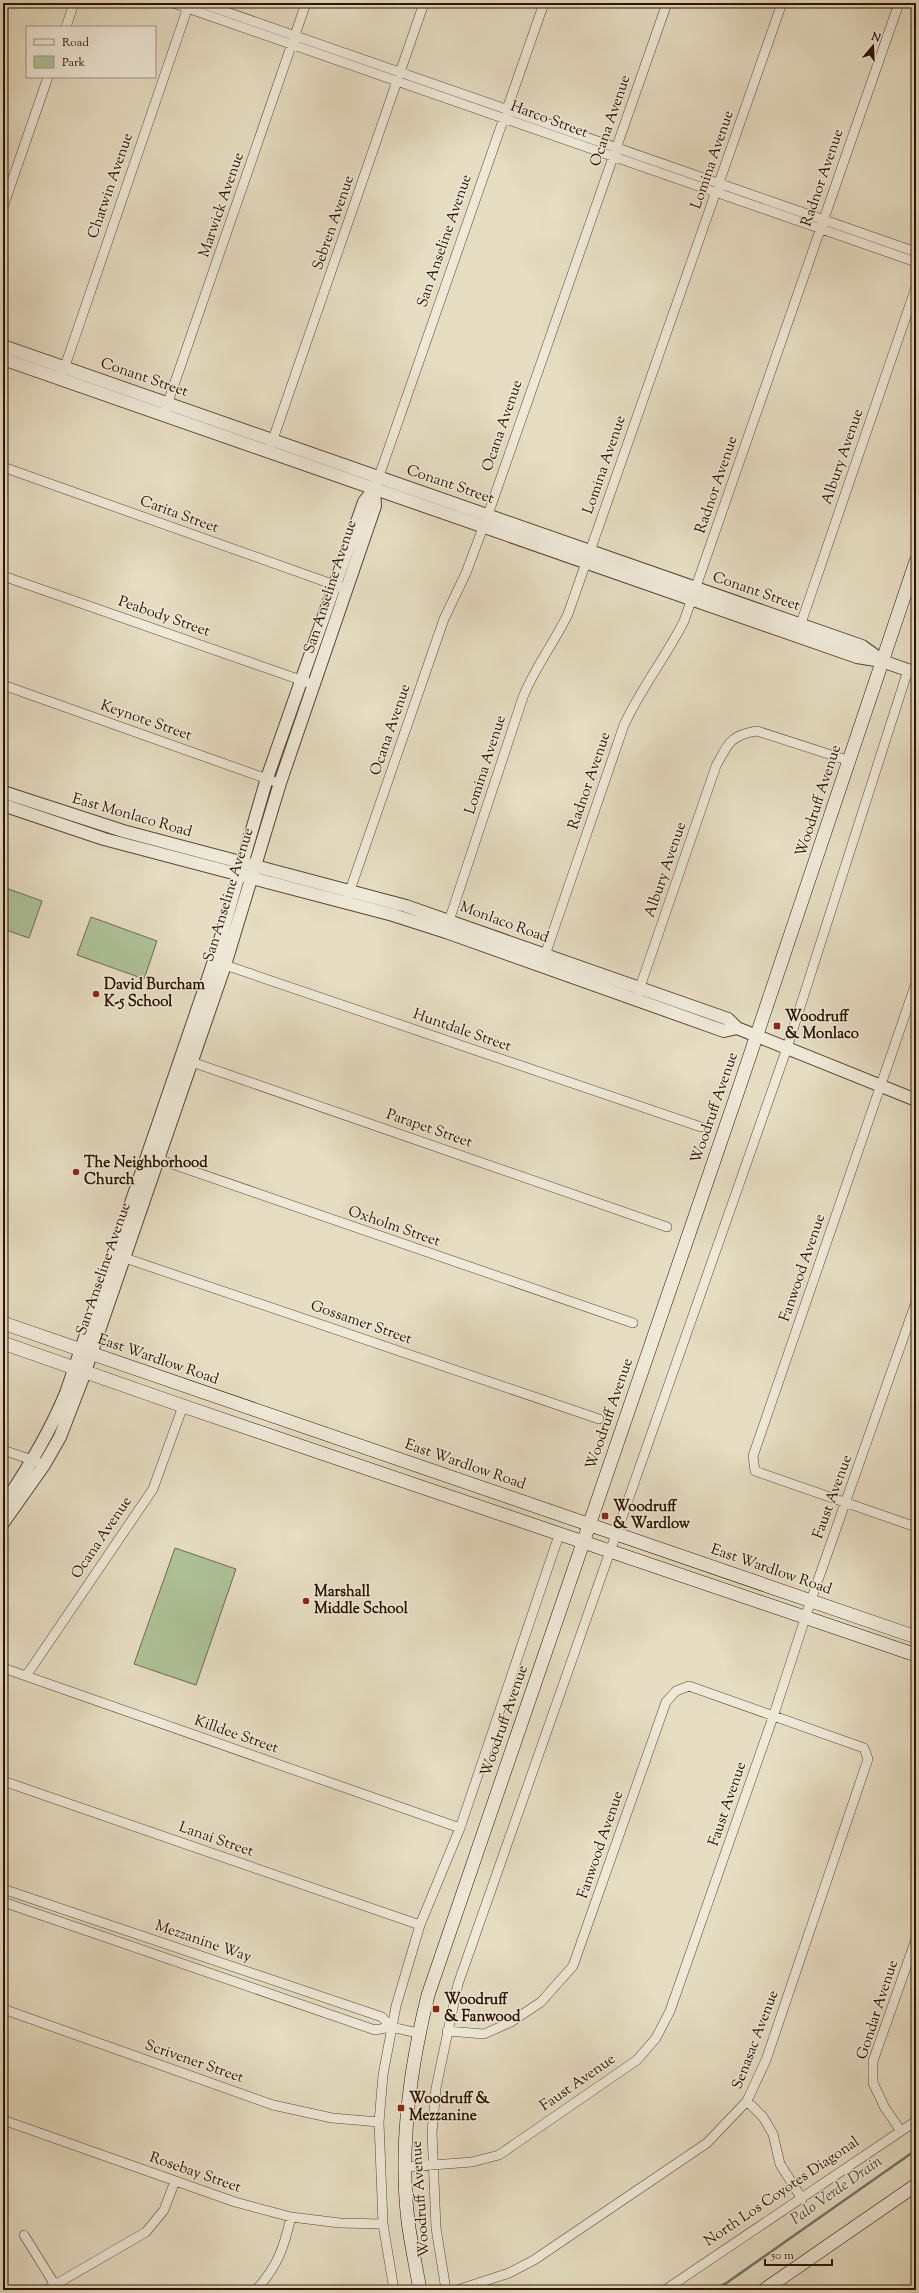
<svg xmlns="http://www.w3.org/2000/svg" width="919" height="2293" font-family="'Sorts Mill Goudy',serif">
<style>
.green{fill:#aec298;stroke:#6d6a4c}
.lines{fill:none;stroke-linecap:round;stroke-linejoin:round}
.stream{stroke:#6c786c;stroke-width:2.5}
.minor-casing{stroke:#5a4531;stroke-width:10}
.tertiary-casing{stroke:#5a4531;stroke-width:14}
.secondary-casing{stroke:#2c1301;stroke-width:14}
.minor{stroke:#eee8d7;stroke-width:9}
.tertiary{stroke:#eee8d7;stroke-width:12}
.secondary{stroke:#eee8d7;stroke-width:13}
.poi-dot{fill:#8f2418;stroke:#eee8d7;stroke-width:1.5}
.labels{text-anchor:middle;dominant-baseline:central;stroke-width:3;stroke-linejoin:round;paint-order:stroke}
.street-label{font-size:15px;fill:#2c1301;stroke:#eee8d7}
.poi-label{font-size:15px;font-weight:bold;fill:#2c1301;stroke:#eee8d7;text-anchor:start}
.water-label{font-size:16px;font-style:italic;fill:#514e3f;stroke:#eee8d7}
</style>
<rect width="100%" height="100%" fill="#e5dcc1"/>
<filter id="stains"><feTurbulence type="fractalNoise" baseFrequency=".005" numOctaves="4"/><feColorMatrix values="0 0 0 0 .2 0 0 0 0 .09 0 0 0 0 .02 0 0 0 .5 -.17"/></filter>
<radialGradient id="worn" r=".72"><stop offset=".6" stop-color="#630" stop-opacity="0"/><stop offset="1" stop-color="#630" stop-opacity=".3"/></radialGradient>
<path class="green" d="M3,887L42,901L29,938L3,929Z
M91,917L157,941L144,979L77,955Z
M175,1548L236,1569L196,1685L134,1664Z"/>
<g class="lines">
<path class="stream" d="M712,2290L725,2284L916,2150"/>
<g class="minor-casing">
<path id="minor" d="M173,3L916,262
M201,3L916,252
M66,27L74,3
M3,207L48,77
M63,372L189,4
M166,408L306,3
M271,445L424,3
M3,467L346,589
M377,482L544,3
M3,576L315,685
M799,629L916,287
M3,685L273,781
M348,896L444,619L466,573L491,506L667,3
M447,927L523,697C535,667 554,643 568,614L782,3
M543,961L624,725C641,688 666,657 684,621L899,3
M219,963L701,1127
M916,983L753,1456L755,1471L916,1527
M638,993L716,766C728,744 730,735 757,731L850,761
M186,1060L667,1227
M152,1157L633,1323
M119,1256L599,1419
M3,1450L38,1462
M3,1668L460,1828
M26,1676L153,1489L183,1406
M3,1781L420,1925
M3,1889L382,2017L391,2027
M3,1902L375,2030L391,2027L418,2033
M3,2009L273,2105L332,2118L379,2122
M447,2031L484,2034L511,2022L541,2002L573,1966L666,1702L676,1691L689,1686L864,1748L868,1759L766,2060L747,2101L707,2143L534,2260L509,2273L457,2290
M747,2101L763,2117L773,2134L780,2164L802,2199
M3,2120L235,2202L291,2217L340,2223L383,2224
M901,2131L885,2108L873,2083V2061L916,1939
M406,2167L472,2162L499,2155L637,2060L656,2038L670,2011L773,1717L811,1600L916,1302
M24,2235L55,2285
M46,2290L146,2232L164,2210L175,2181
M256,2290C278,2266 284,2247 291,2217
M394,2290L383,2224L379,2122L383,2075L396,2006L420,1925L460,1828L559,1535
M446,2290L436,2228L432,2132L436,2088L458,1984L787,1048L908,670
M665,2290L916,2121"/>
</g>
<g class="tertiary-casing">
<path id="tertiary" d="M3,346L862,646L880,659
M3,359L857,657L882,661L916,673
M3,792L123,831L406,906L728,1019L737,1028L916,1100
M3,805L104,839L393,915L446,932L724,1031L737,1028
M3,1505C28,1469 49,1434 66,1393L214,961L267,778L364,502L374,489
M3,1523L44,1465L60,1437L82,1380L225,965L280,783L375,506L374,489"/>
</g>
<g class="secondary-casing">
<path id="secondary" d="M3,1323L916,1637
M3,1343L183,1406L916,1655
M420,2290C416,2267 411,2244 408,2221C399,2145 410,2068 428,1995L739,1088L916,561
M764,2290L916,2185"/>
</g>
<use href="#minor" class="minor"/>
<use href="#tertiary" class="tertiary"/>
<use href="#secondary" class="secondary"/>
</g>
<g class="poi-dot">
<circle cx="96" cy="994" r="4"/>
<rect x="773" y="1022" width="8" height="8" rx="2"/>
<circle cx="76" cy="1172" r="4"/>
<rect x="601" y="1512" width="8" height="8" rx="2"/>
<circle cx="306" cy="1601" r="4"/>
<rect x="432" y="2005" width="8" height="8" rx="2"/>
<rect x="397" y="2104" width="8" height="8" rx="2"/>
</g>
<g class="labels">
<g class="street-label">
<text transform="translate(549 120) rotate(20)">Harco Street</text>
<text transform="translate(611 121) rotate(-71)">Ocana Avenue</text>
<text transform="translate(713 160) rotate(-71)">Lomina Avenue</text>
<text transform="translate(823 178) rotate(-71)">Radnor Avenue</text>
<text transform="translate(111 186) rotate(-71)">Chatwin Avenue</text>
<text transform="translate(222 205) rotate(-71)">Marwick Avenue</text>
<text transform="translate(334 223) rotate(-71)">Sebren Avenue</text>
<text transform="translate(445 241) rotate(-71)">San Anseline Avenue</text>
<text transform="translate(144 378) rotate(19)">Conant Street</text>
<text transform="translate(503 426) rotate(-71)">Ocana Avenue</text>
<text transform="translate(843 457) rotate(-71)">Albury Avenue</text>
<text transform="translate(605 465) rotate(-71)">Lomina Avenue</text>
<text transform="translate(450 485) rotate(19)">Conant Street</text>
<text transform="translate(717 485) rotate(-71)">Radnor Avenue</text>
<text transform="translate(179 515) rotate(20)">Carita Street</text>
<text transform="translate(331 587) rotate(-72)">San Anseline Avenue</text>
<text transform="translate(756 592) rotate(19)">Conant Street</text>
<text transform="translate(164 617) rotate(19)">Peabody Street</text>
<text transform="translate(146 721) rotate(19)">Keynote Street</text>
<text transform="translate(391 730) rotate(-71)">Ocana Avenue</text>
<text transform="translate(486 765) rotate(-72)">Lomina Avenue</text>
<text transform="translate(590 781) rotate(-71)">Radnor Avenue</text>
<text transform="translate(819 801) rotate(-72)">Woodruff Avenue</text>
<text transform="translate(132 816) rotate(16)">East Monlaco Road</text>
<text transform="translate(666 870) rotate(-71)">Albury Avenue</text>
<text transform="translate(229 895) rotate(-73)">San Anseline Avenue</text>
<text transform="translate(504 923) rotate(20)">Monlaco Road</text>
<text transform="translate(462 1031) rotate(19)">Huntdale Street</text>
<text transform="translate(715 1108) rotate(-71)">Woodruff Avenue</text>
<text transform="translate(429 1129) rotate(19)">Parapet Street</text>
<text transform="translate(394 1227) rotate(19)">Oxholm Street</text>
<text transform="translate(803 1268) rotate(-71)">Fanwood Avenue</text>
<text transform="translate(104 1269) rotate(-71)">San Anseline Avenue</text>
<text transform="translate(361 1323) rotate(19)">Gossamer Street</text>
<text transform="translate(158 1360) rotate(19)">East Wardlow Road</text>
<text transform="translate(610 1414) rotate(-71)">Woodruff Avenue</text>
<text transform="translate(465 1465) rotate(19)">East Wardlow Road</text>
<text transform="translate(833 1497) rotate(-70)">Faust Avenue</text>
<text transform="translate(102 1538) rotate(-56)">Ocana Avenue</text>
<text transform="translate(771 1570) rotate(19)">East Wardlow Road</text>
<text transform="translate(505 1721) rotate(-71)">Woodruff Avenue</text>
<text transform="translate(236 1735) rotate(19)">Killdee Street</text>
<text transform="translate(728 1804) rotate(-71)">Faust Avenue</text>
<text transform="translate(216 1840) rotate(19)">Lanai Street</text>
<text transform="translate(601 1845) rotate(-71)">Fanwood Avenue</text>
<text transform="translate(203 1942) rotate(19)">Mezzanine Way</text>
<text transform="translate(878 2010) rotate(-72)">Gondar Avenue</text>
<text transform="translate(756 2040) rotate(-69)">Senasac Avenue</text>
<text transform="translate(194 2062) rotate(19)">Scrivener Street</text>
<text transform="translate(578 2083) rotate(-35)">Faust Avenue</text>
<text transform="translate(195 2173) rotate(19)">Rosebay Street</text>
<text transform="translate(782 2192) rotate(-34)">North Los Coyotes Diagonal</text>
<text transform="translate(421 2199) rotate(-94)">Woodruff Avenue</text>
</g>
<g class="poi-label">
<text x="104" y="985">David Burcham<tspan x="104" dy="17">K-5 School</tspan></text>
<text x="785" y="1017">Woodruff<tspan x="785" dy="17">&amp; Monlaco</tspan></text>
<text x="84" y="1163">The Neighborhood<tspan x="84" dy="17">Church</tspan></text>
<text x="613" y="1507">Woodruff<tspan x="613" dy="17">&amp; Wardlow</tspan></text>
<text x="314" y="1592">Marshall<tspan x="314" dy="17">Middle School</tspan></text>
<text x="444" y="2000">Woodruff<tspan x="444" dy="17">&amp; Fanwood</tspan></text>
<text x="409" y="2099">Woodruff &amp;<tspan x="409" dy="17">Mezzanine</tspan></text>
</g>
<g class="water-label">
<text transform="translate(837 2191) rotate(-35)">Palo Verde Drain</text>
</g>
</g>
<rect width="919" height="2293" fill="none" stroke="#e5dcc1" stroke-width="16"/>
<rect x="4" y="4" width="911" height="2285" fill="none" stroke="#2c1301" stroke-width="2"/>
<rect x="8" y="8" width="903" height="2277" fill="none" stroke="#2c1301"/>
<rect x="26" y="26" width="130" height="52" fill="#eee8d7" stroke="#a09381"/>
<rect x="34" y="39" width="20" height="6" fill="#eee8d7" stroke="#a09381"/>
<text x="62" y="46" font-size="12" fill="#2c1301">Road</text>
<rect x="34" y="56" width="20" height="12" fill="#aec298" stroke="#a09381"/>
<text x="62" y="66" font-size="12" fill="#2c1301">Park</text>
<g transform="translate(873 46) rotate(19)" stroke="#eee8d7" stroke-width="3" paint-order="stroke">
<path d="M0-3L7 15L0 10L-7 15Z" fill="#2c1301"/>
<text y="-6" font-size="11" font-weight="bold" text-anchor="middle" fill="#2c1301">N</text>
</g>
<path d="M765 2259v6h67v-6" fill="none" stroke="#2c1301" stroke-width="2"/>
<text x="771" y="2259" font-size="12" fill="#2c1301" stroke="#eee8d7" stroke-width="3" paint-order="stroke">50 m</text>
<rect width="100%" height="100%" filter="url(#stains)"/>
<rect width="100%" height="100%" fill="url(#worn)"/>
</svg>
